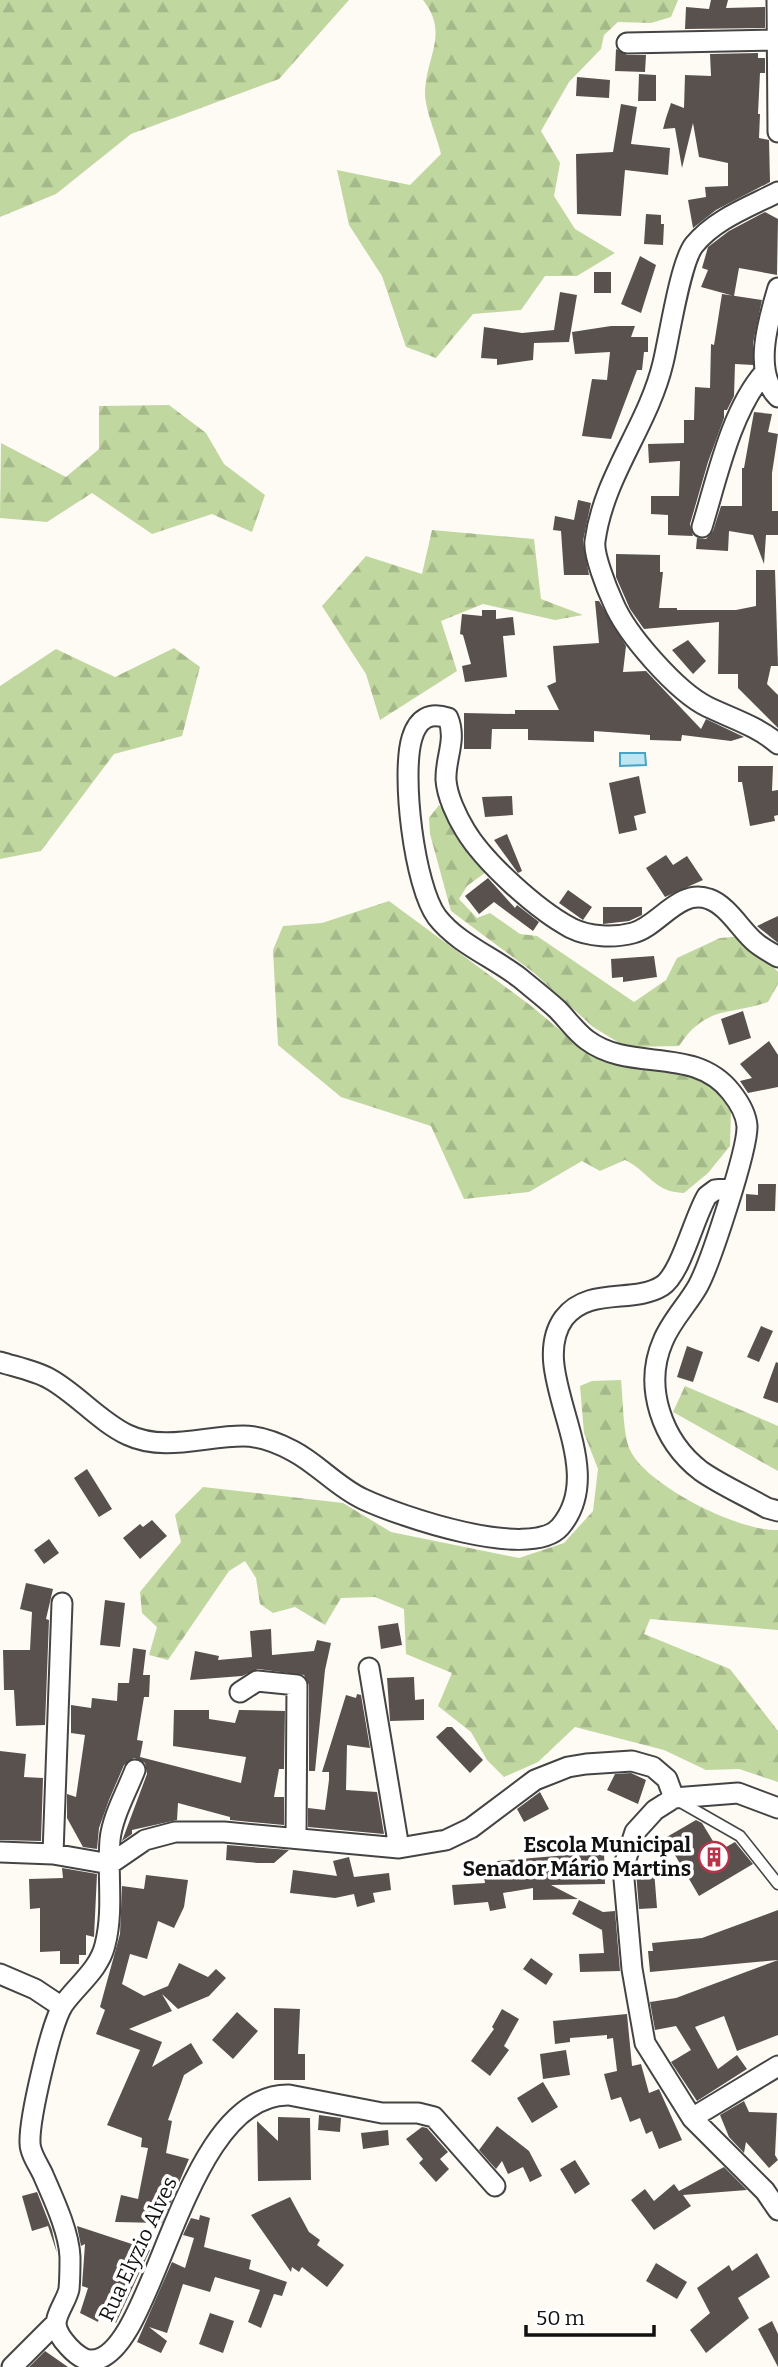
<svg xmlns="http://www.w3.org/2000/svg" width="778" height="2367" font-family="Bitter,serif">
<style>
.forest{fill:url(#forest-firs)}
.water{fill:#bde5f2;stroke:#49a3c4;stroke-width:2}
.building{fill:#59514e}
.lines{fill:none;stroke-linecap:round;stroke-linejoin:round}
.lane-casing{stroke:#444;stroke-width:13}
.street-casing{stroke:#444;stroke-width:23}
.lane{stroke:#fff;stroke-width:10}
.street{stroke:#fff;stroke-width:19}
.labels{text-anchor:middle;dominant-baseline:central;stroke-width:7;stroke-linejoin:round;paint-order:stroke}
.poi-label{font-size:21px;font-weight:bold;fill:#111;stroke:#fff;text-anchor:end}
.street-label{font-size:21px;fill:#111;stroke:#fff}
</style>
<defs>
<pattern id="forest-firs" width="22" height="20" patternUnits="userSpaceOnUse" patternTransform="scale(1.75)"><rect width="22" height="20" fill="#c0d7a0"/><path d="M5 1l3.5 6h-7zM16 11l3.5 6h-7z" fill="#a4b889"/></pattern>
</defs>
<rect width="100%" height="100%" fill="#fefbf5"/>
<path class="forest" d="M0,0H349L279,79L131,134L56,194L0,217Z
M423,0H678L671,17L651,23L618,22L604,35L601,49L569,82L541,131L560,163L554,196L575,229L615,253L577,276H545L521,310L473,314L436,358L406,347L382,276L349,225L337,170L410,185L441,154C437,135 424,109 425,90C427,55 449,33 423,0Z
M169,405L206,433L224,464L265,495L252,532L212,514L152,534L92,493L47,522L0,518L1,443L66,477L99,449V406Z
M432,530L534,539L541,599L583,615L555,620L483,604L441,621L457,671L380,720L366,674L322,606L366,556L422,574Z
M174,648L200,667L182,736L114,754L41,851L0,859V686L56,649L115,677Z
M439,805L450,815L486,872L467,886L459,899L477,918L490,913L520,934L537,936L634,1002L666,980L677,958L720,938L744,936L778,972V984L768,1002C728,1016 706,1005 679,1046L626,1047L593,1027L533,972L451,911L430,834L429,818Z
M389,901L530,1005L584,1050L629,1068L656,1066L708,1080L731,1109L730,1146L708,1173L684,1193C653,1192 651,1173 625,1160L600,1171L582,1161L529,1192L464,1199L431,1126L341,1097L278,1045L273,950L283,926L322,923Z
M621,1380C623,1398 623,1436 630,1450C647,1486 740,1532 778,1530V1630L650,1619L644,1634L730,1669L778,1731V1782L739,1769L706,1770L664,1750L575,1727L538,1762L504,1777L487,1760L471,1732L438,1706L452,1673L406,1654L404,1609L375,1597L341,1598L325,1625L295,1607L273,1613L260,1604L256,1578L245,1561L229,1571L168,1660L149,1655L157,1627L142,1613L140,1592L181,1542L175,1515L203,1487L343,1503L391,1532L519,1558L564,1543L593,1511L598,1469L584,1433L580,1386L592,1381Z
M685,1386L778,1426V1471L673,1412Z"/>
<path class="water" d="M620,753H645L646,765L620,766Z"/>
<path class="building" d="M711,0H728L726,8L765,7V28L685,29L686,7L709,9Z
M616,49L627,55H646L645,72L615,71Z
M758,53V58H765V73H760L758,114H760L759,138L769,140L770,182L716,210L693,228L688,200L706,197L705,187L728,186V163L699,157L693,123L682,168L675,128L663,129L666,118L671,103L684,108L685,75L711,76L710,54Z
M639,74L656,75V101H638Z
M577,77L610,80L609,98L576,96Z
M621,104L637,107L631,144L670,148L668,175L625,170L621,216L577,214L576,154L613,152Z
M765,212L778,219L777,275L739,268L734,296L701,287L708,270L702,268L708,247L729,231Z
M646,214L661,215V224H664L663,245L644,244Z
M640,256L656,265L641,313L621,304Z
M594,272H611V293H594Z
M560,292L577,295L569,342L534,343L533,360L497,365V359L481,358L484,327L522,333L554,330Z
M722,294L762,300L753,343V365L735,364L734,396L727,410H724V418L708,462L690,524L693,536L668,535V515L651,514V496H679L680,461L649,463L648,444L684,443V420H694L695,387L710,388L711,344L714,345Z
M611,326H635L631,337H648V352H644L642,370H637L611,439L582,436L592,379L607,380L610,352L575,354L572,332Z
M754,412L772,414L768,432L778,434L772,473V511H778V535H766L764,564L753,535L729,531L728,551L696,549L697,538L706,539L713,531L721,506H742V468H744Z
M578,500L591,503L583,541L589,575H564L561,531L553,530L555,516L574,520Z
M616,554L660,555V572H663L659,608H677V610H736L756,606V570H775L778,666H771L767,684L778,695V728L738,688V674H718L719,622L644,629L630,609L616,577Z
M595,601H599L626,646L623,672L646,671L701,729L706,719L744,737L731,741L682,735L681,741L650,740V735L594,731V742L528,740V729H492L491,749H464V713L515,714V710H559L547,686L556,682L553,646L599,643Z
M482,610H496V619L513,617L515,635L503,636L507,677L465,682L462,666L471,664L463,635L460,634L462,614L482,616Z
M688,640L706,661L693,674L672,650Z
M738,766H773L772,791L778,790V815L774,816L775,821L750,826L742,782H738Z
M639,776L646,813L634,816L637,830L619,834L609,783Z
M512,796L513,815L485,817L482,797Z
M507,834L522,871L518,873L494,840Z
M666,855L673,865L687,856L703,880L665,897L646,868Z
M488,878L515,908L517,905L539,922L533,931L494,902L479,914L465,896Z
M568,890L592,907L583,920L559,903Z
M603,907H642V915L629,921L603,924Z
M778,916V943L757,926Z
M654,956L657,977L623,982V977L612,978L611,959Z
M743,1011L751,1038L729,1045L721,1019Z
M769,1041L778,1055V1087L748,1093L740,1081L752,1078L740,1064Z
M758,1184H776L775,1211H746V1194L758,1195Z
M761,1326L773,1331L759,1362L747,1357Z
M687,1346L703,1352L693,1382L677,1377Z
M776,1362L778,1363V1403L763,1398Z
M87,1469L112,1509L99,1517L74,1478Z
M152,1520L167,1536L140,1559L123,1538L140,1524L143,1527Z
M49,1539L59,1553L44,1564L34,1550Z
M26,1583L53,1589L46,1619L49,1620L45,1725L16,1726L14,1690H4L3,1650H30L32,1612L20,1609Z
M105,1600L125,1603L120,1647L100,1645Z
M398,1623L402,1645L381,1649L378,1626Z
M271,1629L272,1655L314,1651L317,1640L331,1643L325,1670L315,1771H309V1685L304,1675L258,1669L242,1676L190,1680L195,1651L219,1656L218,1660L252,1657L250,1631Z
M133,1648L146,1650L143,1675H150L149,1697H144L137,1740L143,1741L140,1757L241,1783L246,1757L173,1746L174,1710H209V1719L235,1723L239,1710L285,1711L284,1769H279L274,1797H284V1825L230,1820V1817L178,1803L177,1820L132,1830V1834L122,1841L147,1774L145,1763L134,1758L124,1765L109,1800L99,1828L97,1849L83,1847L67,1818V1794L76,1797L85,1735L71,1733V1705L91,1708L92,1698L117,1701L118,1683H129Z
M414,1677L415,1700L424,1699V1720L390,1721L387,1678Z
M357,1694L361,1695L370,1748L347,1745L346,1790L377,1792L384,1834L308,1827V1808L325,1810L329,1780V1772H322L346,1695L356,1698Z
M447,1727H452L483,1760L470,1773L436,1737Z
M0,1751L26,1754L24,1777L43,1778L41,1841L0,1840Z
M631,1773L646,1780L638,1804L607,1790L615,1774Z
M540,1792L549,1809L524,1822L517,1809Z
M696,1820L702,1823L719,1851L735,1842L753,1864L699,1896L665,1838Z
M227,1845L289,1850L274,1863H258L226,1860Z
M604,1852L605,1884L551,1885L578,1899L533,1900V1888L503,1893L506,1908L490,1911L488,1902L454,1905L452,1885L485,1883L483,1870L498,1867L497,1861Z
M349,1857L354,1877L389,1873L391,1890L373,1893L375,1902L357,1907L354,1894L335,1898L290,1893L293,1870L337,1876L333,1861Z
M62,1868L97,1874L94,1937L86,1935V1955H79V1964H60V1951L40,1952V1908L30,1909L29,1879L63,1878Z
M654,1870L657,1908L639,1909L636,1872Z
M146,1875L188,1880L184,1907L174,1928L158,1921L147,1959L130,1954L122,1984L144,1996L168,1986L179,1963L208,1977L216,1969L226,1978L209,1996L178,2009L162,1994L172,2011L129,2029L162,2042L152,2067L191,2043L203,2063L184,2075L168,2120L172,2121L166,2153L189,2159L162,2223L115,2222L121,2195L138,2199L148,2148L141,2147L142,2138L107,2125L140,2050L96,2034L105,2010L100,2007L120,1934L122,1886L144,1889Z
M579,1900L603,1912L615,1911L620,1971L580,1972L579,1954L604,1953L602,1930L572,1914Z
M778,1910V1960L650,1972L648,1951H653L652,1943L702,1938Z
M531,1958L553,1974L546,1985L523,1969Z
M778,1960V2035L737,2051L724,2016L695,2027L718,2069L737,2055L747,2069L697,2101L671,2062L691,2050L676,2026L655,2030L650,2002L676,1998Z
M274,2008L300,2009L298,2054H305V2080H274Z
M502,2009L519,2019L504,2046L509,2050L490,2076L471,2061L494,2029L492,2027Z
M237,2012L258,2031L233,2059L212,2040Z
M627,2014L632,2066L641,2064L649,2093L659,2089L682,2140L659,2149L652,2131L646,2134L640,2118L630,2122L621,2097L611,2100L604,2074L617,2071L613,2038L607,2039V2035L570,2038V2042L555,2044L553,2021Z
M566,2050L570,2075L543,2079L540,2054Z
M543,2082L558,2107L532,2123L517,2098Z
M744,2101L749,2112L777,2113L775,2155L778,2160L769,2168L746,2142L744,2153L729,2137L720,2115Z
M319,2115L341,2118L340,2132L318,2130Z
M278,2117L310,2118L311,2180L258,2181L257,2121L278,2141Z
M497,2126L529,2151L542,2176L530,2182L523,2167L508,2174L502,2161L496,2169L479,2150Z
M422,2127L427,2128L448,2152L440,2159L449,2169L436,2182L419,2163L423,2159L406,2139Z
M388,2130L389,2145L363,2149L361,2133Z
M575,2160L590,2184L575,2194L560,2169Z
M724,2167L747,2190L683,2195L691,2206L654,2230L631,2200L645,2189L654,2201L674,2184L679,2191Z
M37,2192L52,2230L57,2253L48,2226L32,2231L22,2196Z
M290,2197L309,2232L320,2240L317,2245L344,2265L327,2287L302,2267L299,2272L292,2267L291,2272L251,2215Z
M200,2215L210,2218L204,2247L251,2260L249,2269L287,2282L282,2296L274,2294L261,2328L248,2322L260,2290L215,2277L210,2292L183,2284L167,2333L149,2327L167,2341L161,2353L137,2342L172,2262L185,2268L194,2238L183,2235L191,2218L199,2220Z
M77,2226L150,2250L116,2323L99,2318L98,2322L80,2313L88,2288L82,2286L85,2244L81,2246Z
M757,2253L770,2277L738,2298L749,2318L706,2353L690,2330L710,2313L697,2288L729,2265L732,2271Z
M656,2263L687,2282L677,2299L646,2281Z
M210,2313L234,2321L223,2353L199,2344Z
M772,2321L778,2334V2367L758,2329Z
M45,2351L68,2367H29Z"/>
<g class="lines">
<g class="lane-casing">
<path id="lane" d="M677,1800L740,1836L778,1884"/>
</g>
<g class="street-casing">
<path id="street" d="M777,0L778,132
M627,43L776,40
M778,192C749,207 715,219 694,245C680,263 669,339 663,363C648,426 604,475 595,541C593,554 607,589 613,602C626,634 677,692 708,707C733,719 757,726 778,744
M778,288C769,318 752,372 778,397
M702,527C717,478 731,411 764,373
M778,957C770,952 762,948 755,942C741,930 727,905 709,899C679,888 659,926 633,933C614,938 589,937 571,928C537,910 484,862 465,830C457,817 447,796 446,780C445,758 457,740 448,718C430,712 418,718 412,738C401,774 414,886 437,917C458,944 493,957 520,978C532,988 545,998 557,1009C567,1019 576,1032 587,1040C631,1073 694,1045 731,1092C739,1102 746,1113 747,1126C748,1149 710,1264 698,1286C688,1304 671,1321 663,1341C643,1387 662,1441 701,1471C721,1485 746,1496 767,1508L778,1511
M0,1362C16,1367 36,1371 50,1379C77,1394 100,1422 128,1435C164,1452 205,1436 243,1436C260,1436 278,1443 293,1451C318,1464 337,1487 363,1499C399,1516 530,1561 560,1527C613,1465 524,1373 564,1318C589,1286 633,1304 662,1286C681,1274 694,1217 707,1196L715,1190L732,1188
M369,1668L399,1848
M240,1692L257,1681L297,1685L296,1838
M135,1770C127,1791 112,1817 110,1840C107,1875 114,1910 105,1945C99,1970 77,1985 63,2005C51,2024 29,2119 30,2143C30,2154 40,2167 44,2177C54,2200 69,2232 70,2257C70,2267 70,2279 69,2289C67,2300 56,2313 56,2324C57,2337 78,2360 90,2360C155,2364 179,2093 289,2095L382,2113H418L434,2117L495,2186
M778,1808L738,1793L674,1798L655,1810L635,1832L623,1868L632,1969L645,2043L692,2118L765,2191L778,2210
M0,1852L53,1854L110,1864L145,1840L175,1832H224L399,1848L446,1840L471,1828L535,1780L568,1767L586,1764L632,1761L653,1767L667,1779L674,1798
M53,1854L62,1603
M0,1974L35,1989L62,2007
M692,2118L778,2066
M12,2367L56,2323"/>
</g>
<use href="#lane" class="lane"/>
<use href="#street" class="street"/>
</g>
<defs>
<g id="building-ring" transform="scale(1.575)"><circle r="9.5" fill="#fff" stroke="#b83249" stroke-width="1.5"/><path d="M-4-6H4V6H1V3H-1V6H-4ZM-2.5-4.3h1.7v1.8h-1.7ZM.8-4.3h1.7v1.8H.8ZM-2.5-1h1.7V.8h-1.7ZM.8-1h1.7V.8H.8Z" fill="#b83249"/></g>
</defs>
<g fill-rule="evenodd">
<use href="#building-ring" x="714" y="1857"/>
</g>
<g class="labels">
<g class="poi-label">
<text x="691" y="1845">Escola Municipal<tspan x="691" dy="24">Senador Mário Martins</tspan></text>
</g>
<g class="street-label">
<text transform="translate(138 2249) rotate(-65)">Rua Elyzio Alves</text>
</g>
</g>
<path d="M526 2325v10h128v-10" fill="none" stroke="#111111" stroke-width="3.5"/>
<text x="536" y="2325" font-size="21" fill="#111111" stroke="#ffffff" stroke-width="5" paint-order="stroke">50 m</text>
</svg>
